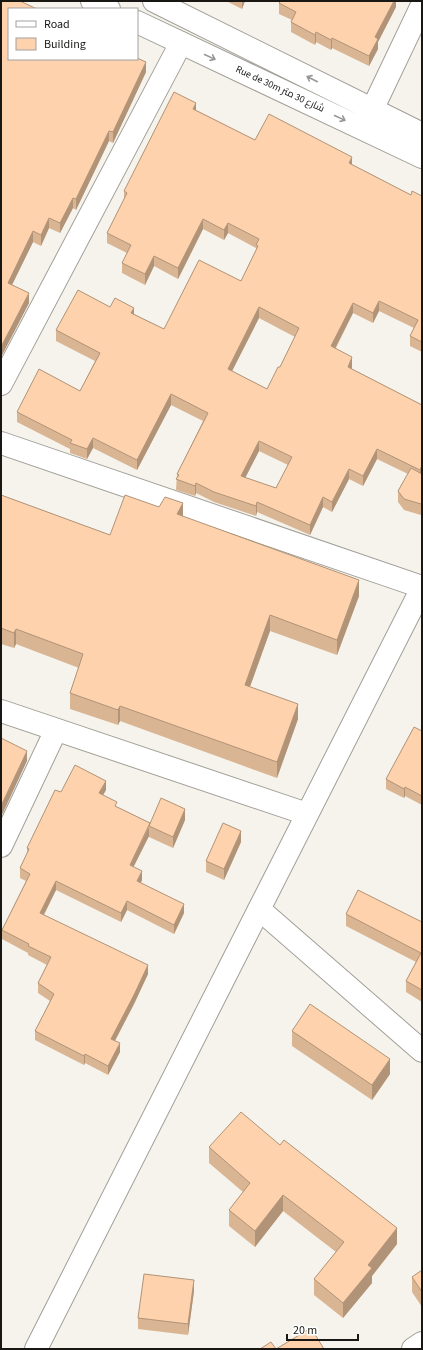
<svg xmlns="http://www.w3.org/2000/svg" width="423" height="1350" font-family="'Source Sans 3',Cairo,sans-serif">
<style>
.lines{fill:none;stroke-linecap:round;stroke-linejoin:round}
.street-casing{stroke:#a19f98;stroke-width:24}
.secondary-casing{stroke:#a19f98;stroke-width:24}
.street{stroke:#fff;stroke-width:22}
.secondary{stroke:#fff;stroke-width:22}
.wall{fill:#dab594;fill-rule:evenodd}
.shaded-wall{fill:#b19378}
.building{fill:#fdd2ac;stroke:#b19378;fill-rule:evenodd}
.oneway{stroke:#979795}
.labels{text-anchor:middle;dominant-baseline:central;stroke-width:3;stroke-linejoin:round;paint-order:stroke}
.street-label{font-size:10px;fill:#181714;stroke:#fff}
</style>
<rect width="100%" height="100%" fill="#f5f3eb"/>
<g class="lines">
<g class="street-casing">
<path id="street" d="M372,110L422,5
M1,384L181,43
M1,443L422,587
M1,711L307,814
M1,846L56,730
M259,909L422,1051
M36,1349L422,588"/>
</g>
<g class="secondary-casing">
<path id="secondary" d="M92,1L109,9
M154,1L422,134
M137,22L422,157
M413,1349L422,1343"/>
</g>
<use href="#street" class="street"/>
<use href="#secondary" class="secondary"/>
</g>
<path class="wall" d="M1,1L146,72L113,143L109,141L76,210L73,208L60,233L49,228L41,246L33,242L12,285L29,303L1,357Z
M226,1H245L242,9Z
M396,1V7L378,42V49L369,66L332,48L331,50L316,42L315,45L291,32V22L292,20L279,14V3Z
M196,110L255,140L352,165L411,195L422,196V352L410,346V336L414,328L379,311L373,323L353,313L336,348L352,367V369L422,405V512L421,515L404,510L398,502V491L408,474L377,459L363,486L349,479L332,512L323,507L310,535L257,512L256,516L214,502L196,493L195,496L176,490L177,474L203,421L171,405L137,470L93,448L87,459L70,453V449L17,422V412L80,391L95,361L56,341V330L110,307L134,314L164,329L241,281L256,250V248L228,233L224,240L203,229L178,279L154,266L145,285L122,273V263L127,253L107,243V233L124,200V191ZM259,318L295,337L280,367L267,389L232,371ZM259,451L288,465L276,488L245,478Z
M1,495L110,535L183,516L359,596L337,655L270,631L250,687L298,719L277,778L120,721L118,725L70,709V693L79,668L16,644L14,648L1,644Z
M422,731V805L405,796L404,798L386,789V779Z
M106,790L103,795L117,807L150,823L185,820L173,848L149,837V836L133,867L142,880L141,883L184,913L174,934L127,910L121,922L56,890L44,915L148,974L134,1004L115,1041L120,1052L108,1075L85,1063L84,1065L35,1040V1031L50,1001L38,993V983L47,965L28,955V953L2,939V930L26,881L20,878V868L27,855V848L61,792Z
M241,842L224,880L206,872V861Z
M346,914L422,922V1002L406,992V981L416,962L346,926Z
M292,1031L390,1074L372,1100L292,1046Z
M280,1145L397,1244L372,1276V1283L343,1318L314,1295V1279L336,1252L283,1211L255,1247L229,1226V1210L243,1192L209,1163V1147Z
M422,1270V1307L412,1292V1277Z
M194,1291L188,1335L138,1329V1318Z"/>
<path class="shaded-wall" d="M242,1H245L242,9Z
M394,1H396V7L378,42V49L369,66V56L375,37Z
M316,32V42L315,45V35Z
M332,38V48L331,50V40Z
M146,62V72L113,143V132Z
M196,103V114L193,109Z
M109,131V141L76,210V199Z
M352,157V167L349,163Z
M73,198V208L60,233V223Z
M49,218V228L41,246V235Z
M203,219V229L178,279V268Z
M228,223V233L224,240V230Z
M33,231V242L8,293V283Z
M154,256V266L145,285V274Z
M29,293V303L1,357V347Z
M379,301V311L373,323V313Z
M353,303V313L331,356V346Z
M259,307V318L228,379V369Z
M134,308V318L131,313Z
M352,357V367L348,377V367Z
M171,394V405L137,470V460Z
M93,438V448L87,459V449Z
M259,441V451L241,486V476Z
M377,449V459L363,486V476Z
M422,465V475L420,480V470Z
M349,469V479L332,512V502Z
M196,483V493L195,496V486Z
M323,497V507L310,535V525Z
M257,502V512L256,516V506Z
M422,502V512L421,515V504Z
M183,503V519L177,514Z
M359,580V596L337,655V640Z
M270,615V631L245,700V685Z
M16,629V644L14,648V633Z
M298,704V719L277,778V762Z
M120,706V721L118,725V710Z
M27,751V761L1,817V806Z
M106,781V790L99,802V793Z
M405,787V796L404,798V789Z
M185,809V820L173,848V837Z
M149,827V836L130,874V865Z
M241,831V842L224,880V869Z
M142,871V880L137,890V881Z
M56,881V890L40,922V913Z
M127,901V910L121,922V913Z
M184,904V913L174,934V925Z
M148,965V974L134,1004L111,1048V1039Z
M120,1043V1052L108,1075V1066Z
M85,1054V1063L84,1065V1056Z
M390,1059V1074L372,1100V1085Z
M283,1195V1211L255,1247V1231Z
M397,1228V1244L372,1276V1283L343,1318V1303L368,1265Z
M194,1280V1291L188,1335V1324Z"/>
<path class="building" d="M1,1H20L37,9H9V59H137V58L146,62L113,132L109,131L76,199L73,198L60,223L49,218L41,235L33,231L8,283L29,293L1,347Z
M281,1H394L375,37L378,39L369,56L332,38L331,40L316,32L315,35L291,22L296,12L279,3Z
M174,92L196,103L193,109L255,140L269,114L352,157L349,163L411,195L412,191L422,196V342L410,336L418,320L379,301L373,313L353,303L331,346L352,357L348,367L422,405V465L420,470L377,449L363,476L349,469L332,502L323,497L310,525L257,502L256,506L214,492L196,483L195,486L176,479L179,475L177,474L208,413L171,394L137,460L93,438L87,449L70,443L72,440L17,412L39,369L80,391L100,353L56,330L78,290L110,307L115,298L134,308L131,313L164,329L199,260L241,281L258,246L256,245L259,239L228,223L224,230L203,219L178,268L154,256L145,274L122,263L131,245L107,233L127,193L124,191ZM259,307L299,328L280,367H278L267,389L228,369ZM259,441L292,457L276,488L241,476Z
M411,468L422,474V502L421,504L404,499L398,491Z
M1,495L110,535L125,495L159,507L165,497L183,503L177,514L359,580L337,640L270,615L245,685L298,704L277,762L120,706L118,710L70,693L83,654L16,629L14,633L1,628Z
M414,727L422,731V796L405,787L404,789L386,779Z
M1,738L27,751L1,806Z
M75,765L106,781L99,793L117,802L115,806L150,823L130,865L142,871L137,881L184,904L174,925L127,901L121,913L56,881L40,913L148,965L134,995L111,1039L120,1043L108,1066L85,1054L84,1056L35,1031L54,994L38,983L51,957L28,946L29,944L2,930L30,874L20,868L29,849L27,848L55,790L61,792Z
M161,798L185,809L173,837L149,826Z
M223,823L241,831L224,869L206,861Z
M358,890L422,922V990L406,981L421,953L346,914Z
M310,1004L390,1059L372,1085L292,1031Z
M241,1112L280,1145L284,1140L397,1228L368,1265L372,1268L343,1303L314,1279L344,1242L283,1195L255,1231L229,1210L250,1183L209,1147Z
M422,1270V1292L412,1277Z
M144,1274L194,1280L188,1324L138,1318Z
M311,1328L324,1349H276Z
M271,1342L276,1349H260Z"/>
<defs><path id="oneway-shaft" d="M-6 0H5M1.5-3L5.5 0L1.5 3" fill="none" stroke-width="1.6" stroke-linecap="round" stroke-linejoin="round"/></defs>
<g class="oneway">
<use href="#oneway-shaft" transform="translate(210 57) rotate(25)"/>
<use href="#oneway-shaft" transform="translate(312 79) rotate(-153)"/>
<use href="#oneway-shaft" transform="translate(340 118) rotate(25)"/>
</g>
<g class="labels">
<g class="street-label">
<text transform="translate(280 89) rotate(25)">Rue de 30m شارع 30 متر</text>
</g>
</g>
<rect width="423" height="1350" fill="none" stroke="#181714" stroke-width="4"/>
<rect x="8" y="8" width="130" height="52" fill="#ffffff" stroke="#a3a2a1"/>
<rect x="16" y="21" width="20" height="6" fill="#ffffff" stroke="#a3a2a1"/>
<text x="44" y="28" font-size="12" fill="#181714">Road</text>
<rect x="16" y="38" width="20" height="12" fill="#fdd2ac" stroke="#a3a2a1"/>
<text x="44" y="48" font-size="12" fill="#181714">Building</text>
<path d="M287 1334v6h71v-6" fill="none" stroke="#181714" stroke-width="2"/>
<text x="293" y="1334" font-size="12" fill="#181714" stroke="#ffffff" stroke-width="3" paint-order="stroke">20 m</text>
</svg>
